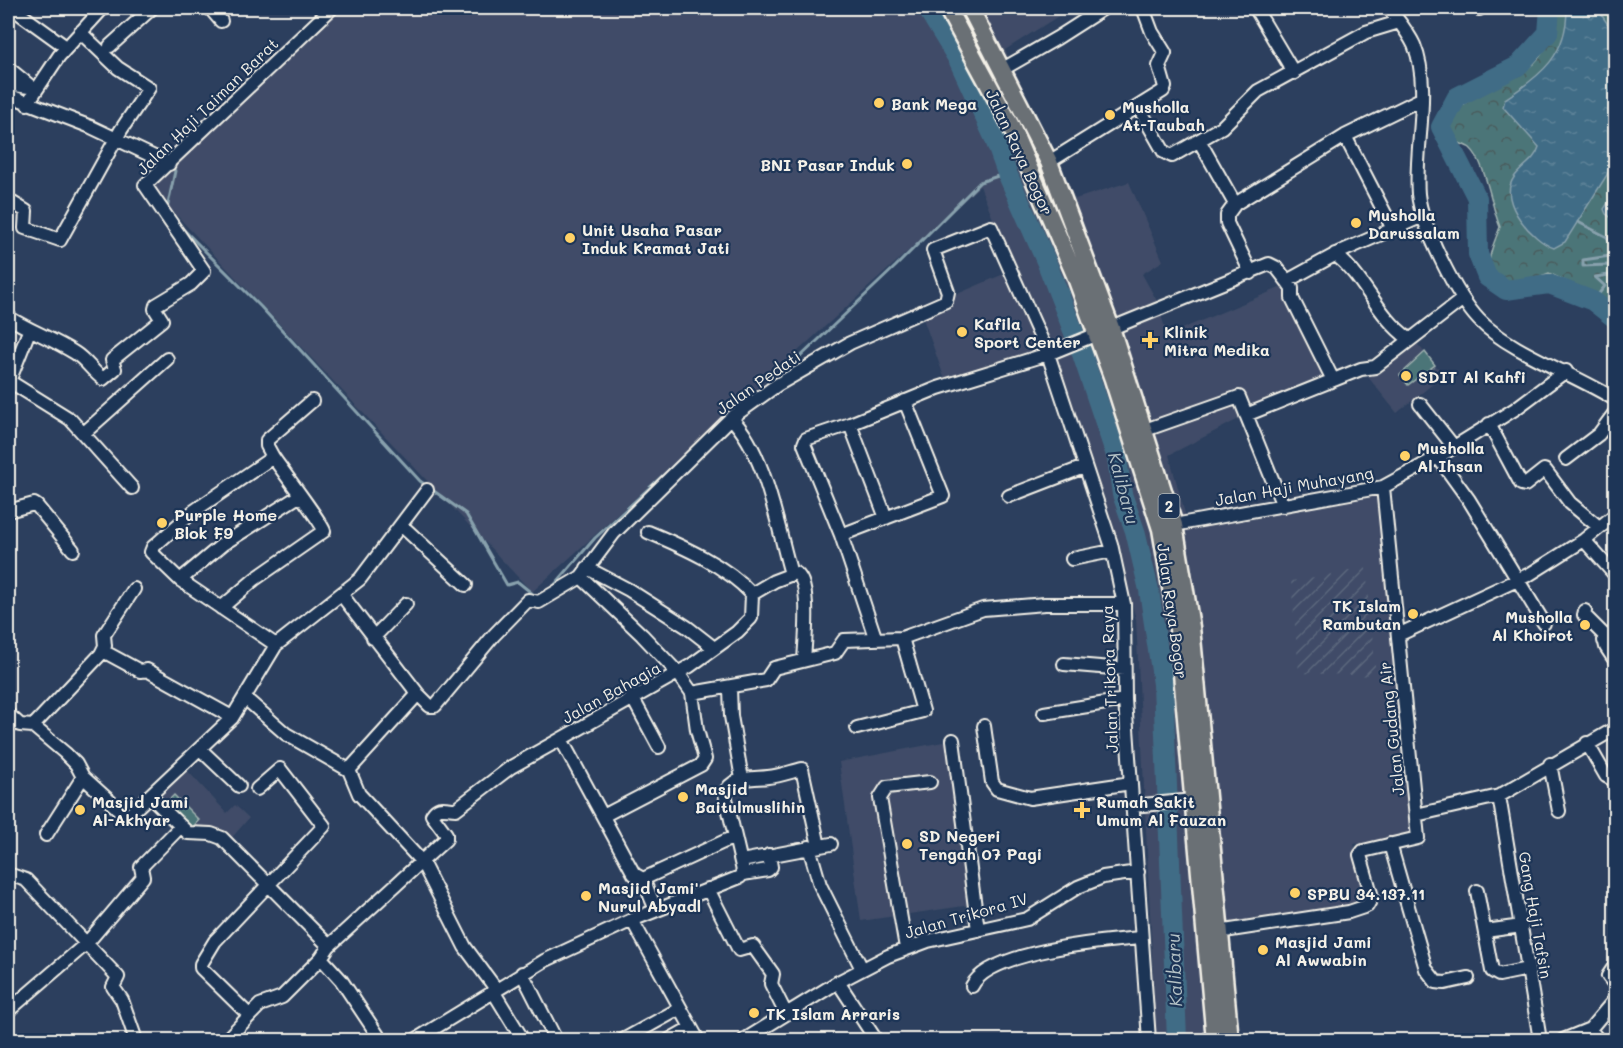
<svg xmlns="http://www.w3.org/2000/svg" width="1623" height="1048" font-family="Mali,sans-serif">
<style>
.built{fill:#3f4c67}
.industrial{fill:url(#industrial-furrows)}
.green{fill:#4c7478;stroke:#a0b2b0;stroke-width:1.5}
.park{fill:url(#park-crowns);stroke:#a0b2b0;stroke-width:1.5}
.water{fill:url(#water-ripples);stroke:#88a1ad;stroke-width:1.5}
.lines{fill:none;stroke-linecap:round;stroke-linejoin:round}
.stream{stroke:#88a1ad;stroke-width:3}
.river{stroke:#406c86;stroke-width:20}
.minor-casing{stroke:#f4f1e8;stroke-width:16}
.highway-casing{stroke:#f4f1e8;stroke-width:21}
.minor{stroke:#1d3557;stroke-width:12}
.highway{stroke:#6b6f75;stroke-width:16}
.poi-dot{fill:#ffd166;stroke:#1d3557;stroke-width:2}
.labels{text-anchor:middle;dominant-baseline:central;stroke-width:4.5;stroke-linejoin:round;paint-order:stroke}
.shield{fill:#1d3557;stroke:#b4b9bc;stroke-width:1.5}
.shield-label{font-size:15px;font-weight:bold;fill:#f4f1e8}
.poi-label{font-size:16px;font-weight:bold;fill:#f4f1e8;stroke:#1d3557;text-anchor:start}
.street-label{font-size:16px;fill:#f4f1e8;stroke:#1d3557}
.water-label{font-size:18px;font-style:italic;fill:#b5c2c6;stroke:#1d3557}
</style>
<defs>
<pattern id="industrial-furrows" width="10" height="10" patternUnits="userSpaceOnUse" patternTransform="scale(1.5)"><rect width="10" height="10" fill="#3f4c67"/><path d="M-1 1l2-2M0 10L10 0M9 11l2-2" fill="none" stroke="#5b667d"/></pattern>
<pattern id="park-crowns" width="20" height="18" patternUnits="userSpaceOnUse" patternTransform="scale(1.5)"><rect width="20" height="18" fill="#4c7478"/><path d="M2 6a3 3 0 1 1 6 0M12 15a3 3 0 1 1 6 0" fill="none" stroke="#4a5c5c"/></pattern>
<pattern id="water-ripples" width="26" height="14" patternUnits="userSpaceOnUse" patternTransform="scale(1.5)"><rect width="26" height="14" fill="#406c86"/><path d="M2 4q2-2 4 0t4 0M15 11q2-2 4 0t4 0" fill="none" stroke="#5c8197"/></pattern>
</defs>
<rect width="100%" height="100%" fill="#2c3f5e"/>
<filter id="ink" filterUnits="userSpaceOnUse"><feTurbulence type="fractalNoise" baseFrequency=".0167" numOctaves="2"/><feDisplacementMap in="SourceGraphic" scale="12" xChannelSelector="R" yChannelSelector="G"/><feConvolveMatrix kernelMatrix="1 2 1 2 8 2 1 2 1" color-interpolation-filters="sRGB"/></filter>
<g filter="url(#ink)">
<path class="built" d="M338,8H1071L1005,50L1075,199L1129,182L1163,261L1142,274L1157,301L1167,335L1282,287L1328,373L1169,455L1187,521L1387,485L1423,835L1354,844L1371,902L1228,928L1240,1040H1156L1136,619L1096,477L1052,356L948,388L920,310L1013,270L980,186L532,592L151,188Z
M1413,339L1444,375L1397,413L1368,377Z
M948,741L971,905L861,921L839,762Z
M183,766L227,813L235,805L249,818L229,841L190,832L153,796Z"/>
<path class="industrial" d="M1366,568L1376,676L1299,673L1291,581Z"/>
<path class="green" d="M1425,352L1435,365L1408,385L1400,375Z
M174,795L199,820L190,830L165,804Z"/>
<path class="park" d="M1556,8H1611L1616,13L1615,305L1549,273L1516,285L1499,283C1482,263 1492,249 1500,227C1491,206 1486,162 1470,148C1466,145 1458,143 1453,140C1437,101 1504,86 1527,69C1545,56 1557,30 1556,8Z"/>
<path class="water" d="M1567,8H1597L1615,35V162L1565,242L1554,248C1533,241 1498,202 1513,179C1520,167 1535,161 1539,147L1503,107L1505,99C1542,75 1567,55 1567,8Z
M1615,192V220L1606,214L1604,209Z"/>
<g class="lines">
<path class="stream" d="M167,209L175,171L173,166
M1578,222L1607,237L1615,248L1610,256L1583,260V266L1608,265L1612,272L1609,275L1595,277L1605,286L1593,301
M178,224L261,307L420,481L466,514L507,585L518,582L534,595
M778,378L896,266L980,182L1007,173
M552,588L595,538L687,453"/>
<path class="river" d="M927,8L958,59L994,137L1007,173L1046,261L1081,351L1117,458L1122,494L1135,531L1149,590L1163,684L1177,1040
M1550,8L1548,33L1518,66L1457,97L1441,127L1477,198L1478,254L1487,277L1506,290L1549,284L1593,301L1616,319"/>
<g class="minor-casing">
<path id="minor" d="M12,8L66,47
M210,8L221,21
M1389,8C1397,19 1408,32 1414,45C1432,88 1414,148 1418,194C1421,225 1457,297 1479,320C1510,352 1575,374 1616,400
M1478,8L1479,9
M1257,11L1294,73
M110,46L152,8
M8,68L35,90
M1003,69L1057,38L1104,8
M8,84L29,87
M8,95L91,127L169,164
M27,104L59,56L103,8
M1139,108L1164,152L1172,156L1222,127L1258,91L1366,32L1399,22
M1345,136L1393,229
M1200,142L1235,204
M1049,162L1163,91L1165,87L1159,66L1165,53L1152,32L1143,8
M8,200L26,211L25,228L60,240L121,130L149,88L118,68L80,32
M1335,254C1366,279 1376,315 1409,339
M1251,273L1227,223V215L1235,204L1345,136L1421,99
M1287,281L1292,288V298L1333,380
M8,317C30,331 53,339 75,353C86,360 93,372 103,379L115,369L112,360L162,320L155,309L156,305L191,284L204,271L145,185L332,8
M9,381L70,419L132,488
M8,384L29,331
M1420,404L1454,447
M1246,415L1361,369L1375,367L1463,299
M731,418C766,453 777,526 791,574
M850,424L886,518
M1489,424L1521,484L1525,485L1544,470L1546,471L1570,503L1599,527
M1145,430L1239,397L1283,506
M84,433L167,359
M273,457L267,446V440L312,401
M1438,457L1469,500L1544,623
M1566,459L1599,434L1616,411
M1009,496L1084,467
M8,511L34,504L37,506L73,550
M401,525L466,585
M1174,525L1383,487L1438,457L1515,409L1566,371
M648,532C684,547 725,565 752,594
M841,535L804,444L806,439L850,424L938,388L1048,354L1269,264L1277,268L1287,281L1340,252L1423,216
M1584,540L1616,576
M1072,559L1112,551
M587,568L629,590L687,627L714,648
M581,577L642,635L678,673L692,693L697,730L705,759L701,765L603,816
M180,580L223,544L299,496
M341,594L418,694L430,706H435L494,635L528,600L539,602L581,577L614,533L731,418L777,385L850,343L946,301L948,292L933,250L991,227L1048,354L1111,544L1124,604L1125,700L1149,1040
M221,608L255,579L324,531C323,524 281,469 273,457L194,511L153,547L151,552L180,580L276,645
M1585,611L1584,615L1603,634L1606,647L1616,662
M874,634L841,535L943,496L905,401
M1398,635L1530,574L1584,540L1616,514
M373,638L406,604
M1604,641L1616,630
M103,651L140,671L147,670L232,717
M1064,664L1124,669
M730,688L731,716L742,779
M692,693L766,680L774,668L835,653L844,640L902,638L983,609L1045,604H1124
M632,697L659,747
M245,698L286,734L349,770L359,794L422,862L465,947L496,989
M1044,713L1125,700
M8,714L20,725L33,726L65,753L76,764L83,777L125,815H129L232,718L276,645L360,579L427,490
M33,726L101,654L105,646L104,635L134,589
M984,726L992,782L997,789L1030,798L1131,783
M857,728L923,711L902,638
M561,739L690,666L737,632L751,618L752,594L774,581L795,573C812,580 805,643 804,660
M953,740L978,930
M1587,743L1606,776L1616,781
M200,749L239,786
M1550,764L1559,811
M349,770L418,694
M150,796L188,833L211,834L222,838L329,946L321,958L282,997L260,1005L226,1040
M1499,796L1540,1040
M1133,806L1193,800
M1416,815L1499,796L1616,728
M46,835L83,777
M1390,844L1426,969L1436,982L1445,983L1468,978
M809,847L820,885L862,969
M741,861L831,844
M8,874L26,880L118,977L113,987L122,1000L136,1040
M743,874L768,870L771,867L769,855
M643,879L734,837
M708,889L739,950L753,946L773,974L771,984L786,1014
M1477,891L1492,971L1499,975L1528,969
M632,920L698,1040
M1485,931L1522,926
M1218,932L1349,912L1367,906L1372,897L1360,855L1363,851L1418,838L1383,487
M329,946L446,839V834L432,815C439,804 445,809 456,809L511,767L561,739L634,874L643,879L656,910
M906,948L880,798L887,787L930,782
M321,958L341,980L381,1040
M1616,964L1608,976L1616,986
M522,973L556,1040
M838,982L876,1040
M972,986C989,951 1103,941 1140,938
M493,991L523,1040
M8,1011L87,943L143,877L141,867L181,826
M249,1015L201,968V964L215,941L324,826L280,769L257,789
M1590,1029L1598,1040
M415,1040L544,961L632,920L740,877L743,871L725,794C730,776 753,779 768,777C779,776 790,772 802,769L819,846
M623,1040L679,1009
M669,1040L690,1028
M744,1040L838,982L888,956L928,941L1027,919L1078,887L1103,877L1138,872
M1563,1040L1590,1029L1616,998"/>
</g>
<g class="highway-casing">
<path id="highway" d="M947,8L1010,124L1075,275L1113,379L1161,529L1178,629L1215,1040
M970,8L1049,162L1111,328L1174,525L1191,627L1230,1040"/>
</g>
<use href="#minor" class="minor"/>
<use href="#highway" class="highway"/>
</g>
</g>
<g class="poi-dot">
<circle cx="879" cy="103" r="6"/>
<circle cx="1110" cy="115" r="6"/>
<circle cx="907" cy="164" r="6"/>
<circle cx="1356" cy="223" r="6"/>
<circle cx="570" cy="238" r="6"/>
<circle cx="962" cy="332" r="6"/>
<path d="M1147 331h6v6h6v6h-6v6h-6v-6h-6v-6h6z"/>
<circle cx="1406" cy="376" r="6"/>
<circle cx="1405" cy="456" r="6"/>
<circle cx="162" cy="523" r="6"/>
<circle cx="1413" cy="614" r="6"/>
<circle cx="1585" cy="625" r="6"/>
<circle cx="683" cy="797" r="6"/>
<circle cx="80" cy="810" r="6"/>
<path d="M1079 801h6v6h6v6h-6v6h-6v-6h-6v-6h6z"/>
<circle cx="907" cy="844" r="6"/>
<circle cx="1295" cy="893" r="6"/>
<circle cx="586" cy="896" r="6"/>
<circle cx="1263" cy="950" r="6"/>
<circle cx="754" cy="1013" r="6"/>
</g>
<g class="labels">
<rect class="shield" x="1158.5" y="494" width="21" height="24" rx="4.5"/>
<g class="shield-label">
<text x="1169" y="506">2</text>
</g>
<g class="poi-label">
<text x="891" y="103">Bank Mega</text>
<text x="1122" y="106">Musholla<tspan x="1122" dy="18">At-Taubah</tspan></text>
<text x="895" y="164" text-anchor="end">BNI Pasar Induk</text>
<text x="1368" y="214">Musholla<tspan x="1368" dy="18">Darussalam</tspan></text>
<text x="582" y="229">Unit Usaha Pasar<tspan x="582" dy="18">Induk Kramat Jati</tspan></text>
<text x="974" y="323">Kafila<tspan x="974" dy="18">Sport Center</tspan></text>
<text x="1164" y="331">Klinik<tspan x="1164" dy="18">Mitra Medika</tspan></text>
<text x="1418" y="376">SDIT Al Kahfi</text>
<text x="1417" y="447">Musholla<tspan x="1417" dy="18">Al Ihsan</tspan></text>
<text x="174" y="514">Purple Home<tspan x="174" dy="18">Blok F9</tspan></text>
<text x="1401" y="605" text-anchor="end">TK Islam<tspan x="1401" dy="18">Rambutan</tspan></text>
<text x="1573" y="616" text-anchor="end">Musholla<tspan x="1573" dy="18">Al Khoirot</tspan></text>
<text x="695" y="788">Masjid<tspan x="695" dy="18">Baitulmuslihin</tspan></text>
<text x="92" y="801">Masjid Jami<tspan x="92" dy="18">Al-Akhyar</tspan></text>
<text x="1096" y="801">Rumah Sakit<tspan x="1096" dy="18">Umum Al Fauzan</tspan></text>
<text x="919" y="835">SD Negeri<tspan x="919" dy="18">Tengah 07 Pagi</tspan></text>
<text x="598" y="887">Masjid Jami'<tspan x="598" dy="18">Nurul Abyadl</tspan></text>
<text x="1307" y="893">SPBU 34.137.11</text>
<text x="1275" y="941">Masjid Jami<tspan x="1275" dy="18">Al Awwabin</tspan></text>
<text x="766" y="1013">TK Islam Arraris</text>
</g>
<g class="street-label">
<text transform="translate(207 106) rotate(-44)">Jalan Haji Taiman Barat</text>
<text transform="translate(1020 152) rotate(65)">Jalan Raya Bogor</text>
<text transform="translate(758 382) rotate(-35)">Jalan Pedati</text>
<text transform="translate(1294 486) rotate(-10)">Jalan Haji Muhayang</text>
<text transform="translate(1173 611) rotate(82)">Jalan Raya Bogor</text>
<text transform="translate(1109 679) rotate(-92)">Jalan Trikora Raya</text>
<text transform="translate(611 692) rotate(-29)">Jalan Bahagia</text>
<text transform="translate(1391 729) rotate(-96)">Jalan Gudang Air</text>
<text transform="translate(966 915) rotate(-16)">Jalan Trikora IV</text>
<text transform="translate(1536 915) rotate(80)">Gang Haji Tafsin</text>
</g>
<g class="water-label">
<text transform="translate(1124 488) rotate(75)">Kalibaru</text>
<text transform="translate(1174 970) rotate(-92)">Kalibaru</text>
</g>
</g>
<rect width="1623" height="1048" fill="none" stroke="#1d3557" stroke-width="30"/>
<rect x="15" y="15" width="1593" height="1018" fill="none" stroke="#f4f1e8" stroke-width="2" filter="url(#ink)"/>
</svg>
